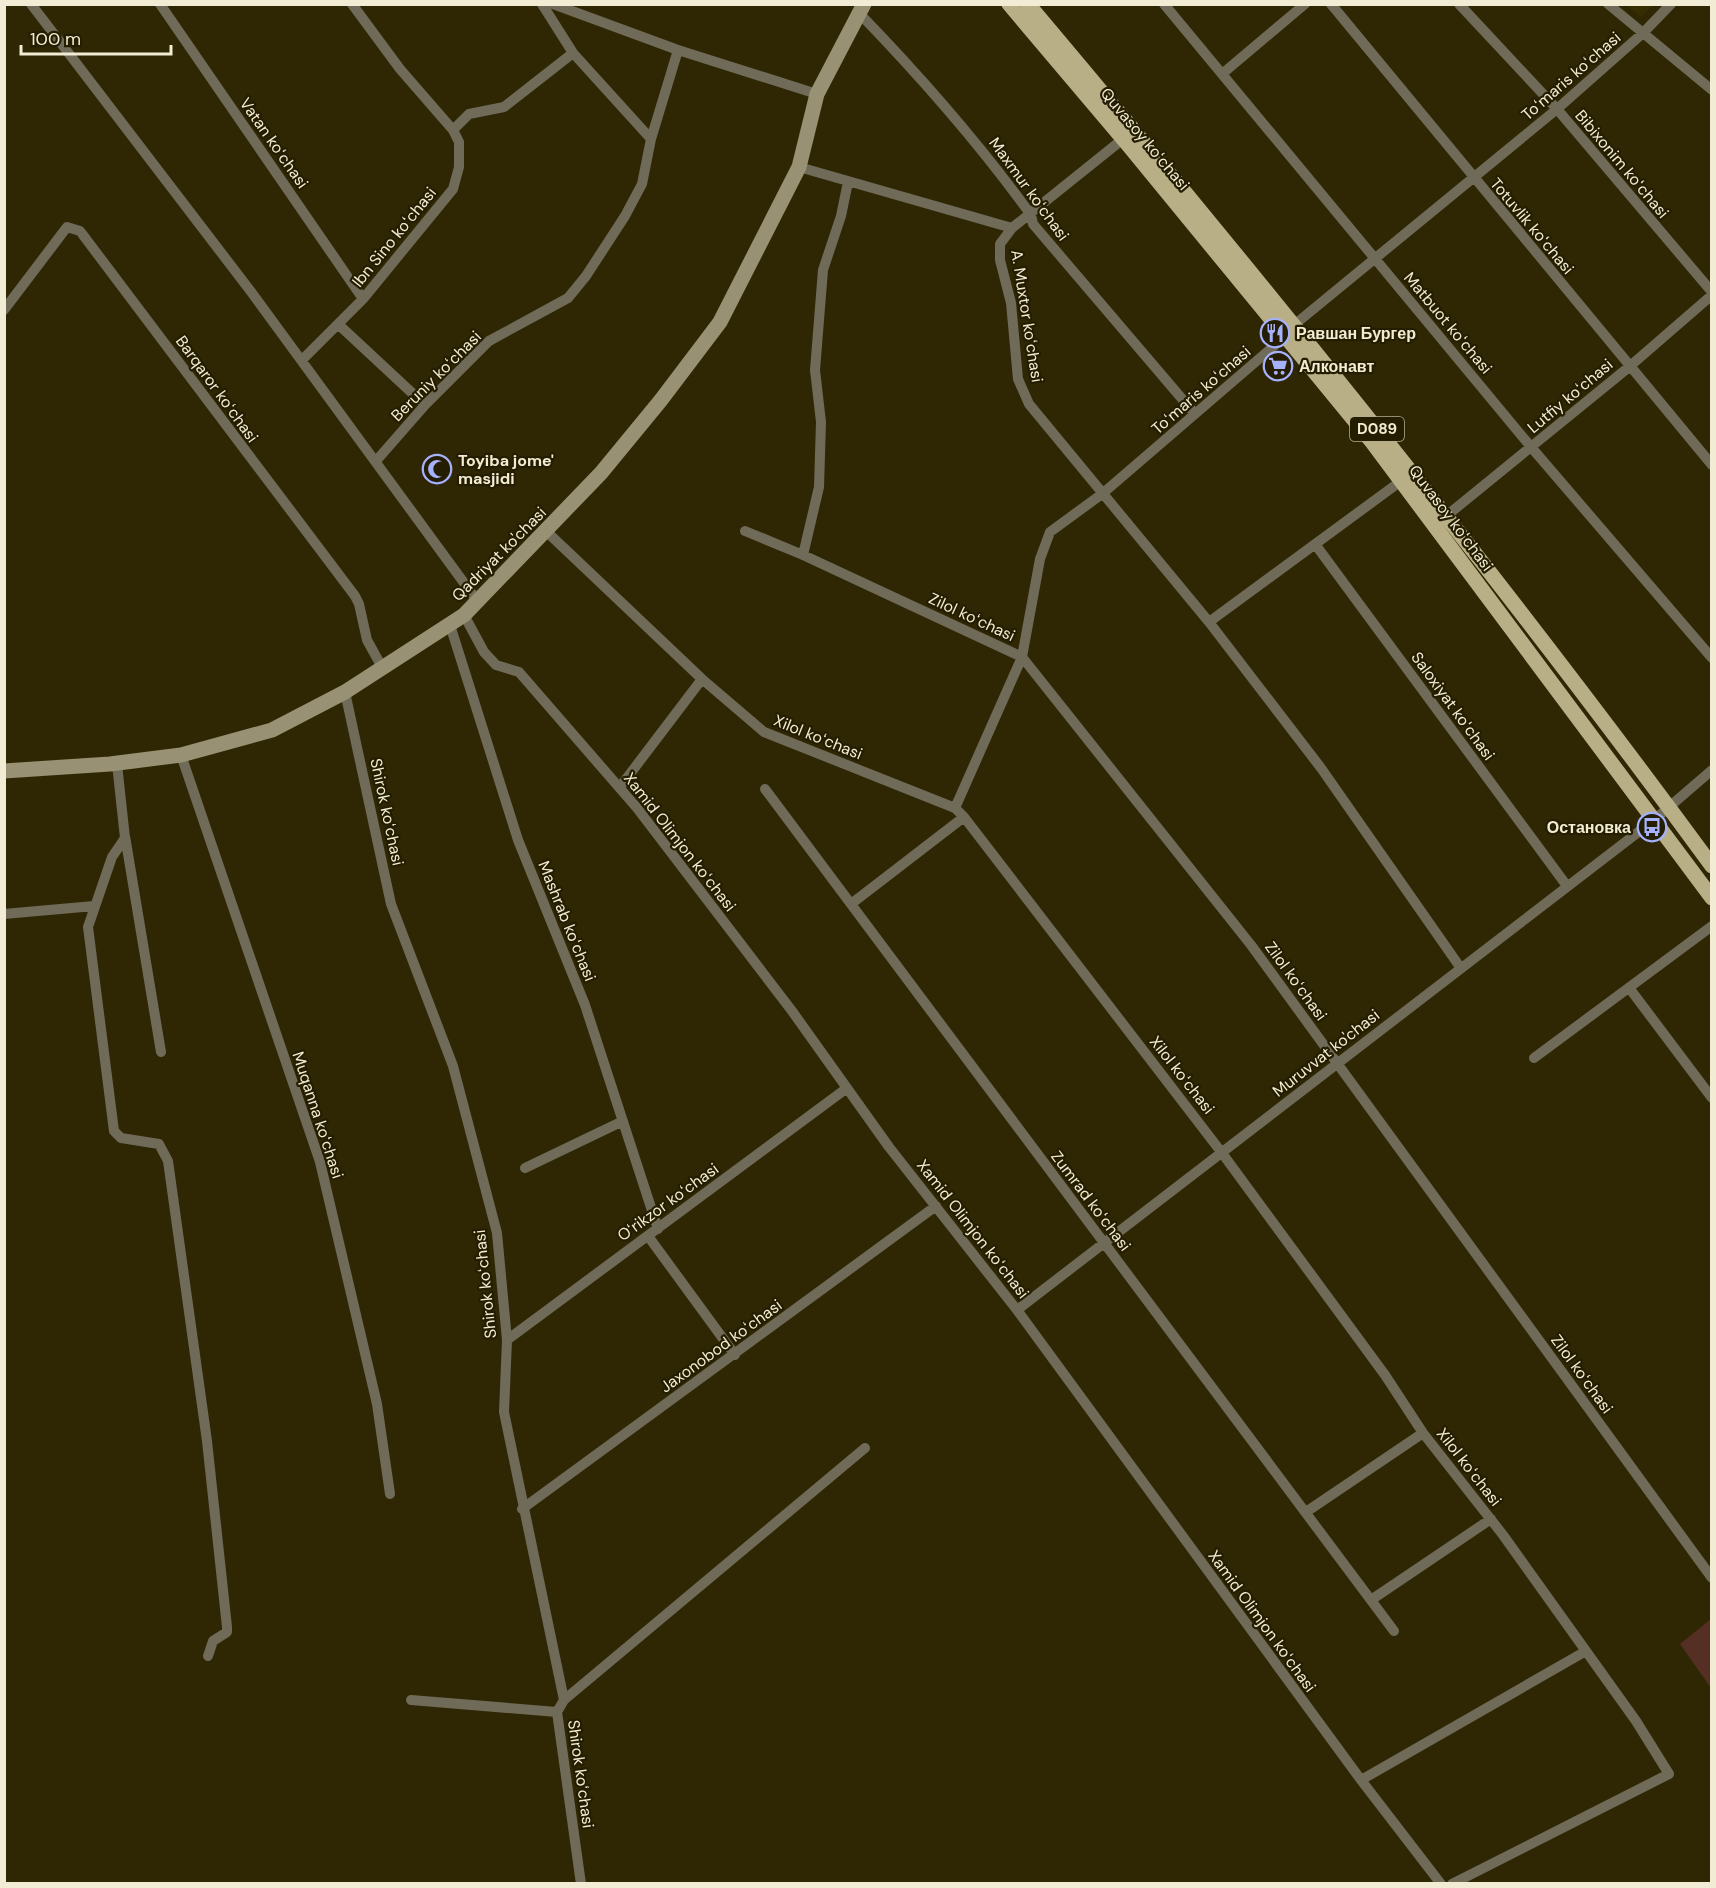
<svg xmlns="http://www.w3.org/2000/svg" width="1716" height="1888" font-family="'DM Sans',sans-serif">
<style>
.built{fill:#362d01}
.green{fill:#552f24}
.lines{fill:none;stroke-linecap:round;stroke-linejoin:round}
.street{stroke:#6f6b58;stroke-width:10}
.secondary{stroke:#989173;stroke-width:15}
.primary{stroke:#b8af87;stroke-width:15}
.labels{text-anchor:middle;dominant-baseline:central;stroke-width:4.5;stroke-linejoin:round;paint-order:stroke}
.shield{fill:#251d00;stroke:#b4ae94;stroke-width:1.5}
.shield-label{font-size:15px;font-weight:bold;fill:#f1ecd3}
.street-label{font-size:16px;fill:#f1ecd3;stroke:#251d00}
.poi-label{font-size:16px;font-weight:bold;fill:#f1ecd3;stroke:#251d00;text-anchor:start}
</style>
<rect width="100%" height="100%" fill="#2f2704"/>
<path class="built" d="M1626,5H1653L1641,17Z"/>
<path class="green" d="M1711,1619V1688L1680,1644Z"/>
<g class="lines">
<path class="street" d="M31,4L252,293L478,602
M160,4L363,299
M542,4L573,53
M553,4L678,50L817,94
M1164,4L1531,447L1712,658
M1331,4L1712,465
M1459,4L1557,109L1712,292
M1608,4L1712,90
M859,13C921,77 979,143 1031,215L1033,224L1195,414
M1222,74L1305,4
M453,130L469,114L504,107L573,53L651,139
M1123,139L1012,228L1000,244V260L1011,303L1018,379L1029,404L1209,622L1321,768L1460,967
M799,167L1012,228
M4,310L67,227L80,231L355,596L359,604L367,640L383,669
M339,325L425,405
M302,360L363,299L453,189L459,167V142L453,130L400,69L352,4
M376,461L425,405L489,341L568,298L586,276L625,216L642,184L651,139L678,50
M1445,517L1629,367L1712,295
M745,531L803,555L1022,657L1251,945L1712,1578
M547,532L702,679L764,732L955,808L964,817L1222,1153L1385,1375L1423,1433L1503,1535L1636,1721L1669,1774L1452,1884
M1315,544L1567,886
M803,555L819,487L821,422L815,370L823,270L841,216L848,182
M464,615L484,652L496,665L519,672L637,808L792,1011L889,1147L1017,1310L1361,1780L1441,1884
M1209,622L1401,481
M450,625L518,840L585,1005L658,1229
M345,692L391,904L453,1066L497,1233L507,1340L504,1412L564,1700L557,1712L581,1884
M181,755L320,1162L377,1404L390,1494
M117,764L125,838L112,857L88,927L114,1131L121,1138L159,1144L168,1161L207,1441L227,1627V1632L213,1641L208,1656
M620,787L702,679
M765,789L1394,1631
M955,808L1022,657L1040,559L1050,532L1102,494L1274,346L1294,325L1557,109L1643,33L1671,4
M125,836L161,1052
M851,904L964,817
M4,914L94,906
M1630,989L1712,1098
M1534,1058L1712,926
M525,1168L623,1121
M648,1236L735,1355
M1017,1310L1654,820L1712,770
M507,1340L847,1088
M522,1509L936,1206
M1306,1512L1423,1433
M1371,1600L1491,1519
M411,1700L557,1712
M564,1700L865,1448
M1361,1780L1586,1651"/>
<path class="secondary" d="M4,771L110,764L181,755L272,730L345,692L464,615L601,473L661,400L720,322L799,167L817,94L864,4"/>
<path class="primary" d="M1009,4L1129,146L1372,442L1712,898
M1028,4C1264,284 1495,570 1712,866"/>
</g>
<defs>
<g id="restaurant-ring" transform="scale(1.5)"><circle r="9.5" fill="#251d00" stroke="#a6b1fc" stroke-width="1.5"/><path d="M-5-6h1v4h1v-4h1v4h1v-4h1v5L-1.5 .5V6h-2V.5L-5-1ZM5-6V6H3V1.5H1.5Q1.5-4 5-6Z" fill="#a6b1fc"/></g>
<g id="supermarket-ring" transform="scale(1.5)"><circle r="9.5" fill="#251d00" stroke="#a6b1fc" stroke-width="1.5"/><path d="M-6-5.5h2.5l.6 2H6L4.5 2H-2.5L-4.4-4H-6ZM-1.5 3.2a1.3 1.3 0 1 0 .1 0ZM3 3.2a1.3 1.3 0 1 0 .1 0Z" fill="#a6b1fc"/></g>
<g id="mosque-ring" transform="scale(1.5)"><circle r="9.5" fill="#251d00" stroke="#a6b1fc" stroke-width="1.5"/><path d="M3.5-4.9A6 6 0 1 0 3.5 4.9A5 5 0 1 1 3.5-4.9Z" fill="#a6b1fc"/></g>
<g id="bus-ring" transform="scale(1.5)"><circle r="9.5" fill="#251d00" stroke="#a6b1fc" stroke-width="1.5"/><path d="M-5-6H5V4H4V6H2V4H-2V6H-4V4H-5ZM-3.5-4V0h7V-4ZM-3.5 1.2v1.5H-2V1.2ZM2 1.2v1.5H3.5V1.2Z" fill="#a6b1fc"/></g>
</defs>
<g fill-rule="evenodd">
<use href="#restaurant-ring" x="1275" y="333"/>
<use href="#supermarket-ring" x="1278" y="366"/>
<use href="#mosque-ring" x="437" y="469"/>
<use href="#bus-ring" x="1652" y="827"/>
</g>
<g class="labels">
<rect class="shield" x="1350" y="417" width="54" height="24" rx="4.5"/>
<g class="shield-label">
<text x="1377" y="429">D089</text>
</g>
<g class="street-label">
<text transform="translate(1571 76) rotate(-41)">Toʻmaris koʻchasi</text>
<text transform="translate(1145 139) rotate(50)">Quvasoy koʻchasi</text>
<text transform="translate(274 143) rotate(55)">Vatan koʻchasi</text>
<text transform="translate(1622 164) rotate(50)">Bibixonim koʻchasi</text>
<text transform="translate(1029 189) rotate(54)">Maxmur koʻchasi</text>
<text transform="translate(1532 226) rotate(50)">Totuvlik koʻchasi</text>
<text transform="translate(394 237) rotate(-51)">Ibn Sino koʻchasi</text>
<text transform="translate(1027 316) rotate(81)">A. Muxtor koʻchasi</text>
<text transform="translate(1448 323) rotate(50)">Matbuot koʻchasi</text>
<text transform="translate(436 376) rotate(-45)">Beruniy koʻchasi</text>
<text transform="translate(217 389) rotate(54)">Barqaror koʻchasi</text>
<text transform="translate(1201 390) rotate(-41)">Toʻmaris koʻchasi</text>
<text transform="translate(1570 396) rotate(-40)">Lutfiy koʻchasi</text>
<text transform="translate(1451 518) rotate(53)">Quvasoy koʻchasi</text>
<text transform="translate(499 554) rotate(-45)">Qadriyat ko'chasi</text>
<text transform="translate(972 617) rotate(25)">Zilol koʻchasi</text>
<text transform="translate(1453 706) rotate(54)">Saloxiyat koʻchasi</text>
<text transform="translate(818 737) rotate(22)">Xilol koʻchasi</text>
<text transform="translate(387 812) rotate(78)">Shirok koʻchasi</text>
<text transform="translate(680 842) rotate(52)">Xamid Olimjon koʻchasi</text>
<text transform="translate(567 921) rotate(68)">Mashrab koʻchasi</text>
<text transform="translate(1296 981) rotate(54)">Zilol koʻchasi</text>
<text transform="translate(1326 1053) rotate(-38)">Muruvvat ko'chasi</text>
<text transform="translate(1182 1075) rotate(52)">Xilol koʻchasi</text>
<text transform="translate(318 1115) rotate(72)">Muqanna koʻchasi</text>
<text transform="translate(1091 1201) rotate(53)">Zumrad koʻchasi</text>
<text transform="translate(668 1202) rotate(-36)">Oʻrikzor koʻchasi</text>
<text transform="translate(973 1229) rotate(52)">Xamid Olimjon koʻchasi</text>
<text transform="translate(485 1284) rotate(-96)">Shirok koʻchasi</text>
<text transform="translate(721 1346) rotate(-36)">Jaxonobod koʻchasi</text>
<text transform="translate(1582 1374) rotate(54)">Zilol koʻchasi</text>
<text transform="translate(1469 1467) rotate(52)">Xilol koʻchasi</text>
<text transform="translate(1262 1621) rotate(54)">Xamid Olimjon koʻchasi</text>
<text transform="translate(581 1774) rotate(82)">Shirok koʻchasi</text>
</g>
<g class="poi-label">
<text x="1296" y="333">Равшан Бургер</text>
<text x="1299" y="366">Алконавт</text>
<text x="458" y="460">Toyiba jome'<tspan x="458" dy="18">masjidi</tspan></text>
<text x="1631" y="827" text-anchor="end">Остановка</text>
</g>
</g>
<rect width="1716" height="1888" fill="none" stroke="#f1ecd3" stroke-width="12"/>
<path d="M21 45v9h150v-9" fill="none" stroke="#f1ecd3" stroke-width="3"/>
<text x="30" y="45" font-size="18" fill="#f1ecd3" stroke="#251d00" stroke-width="4.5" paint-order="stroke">100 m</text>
</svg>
